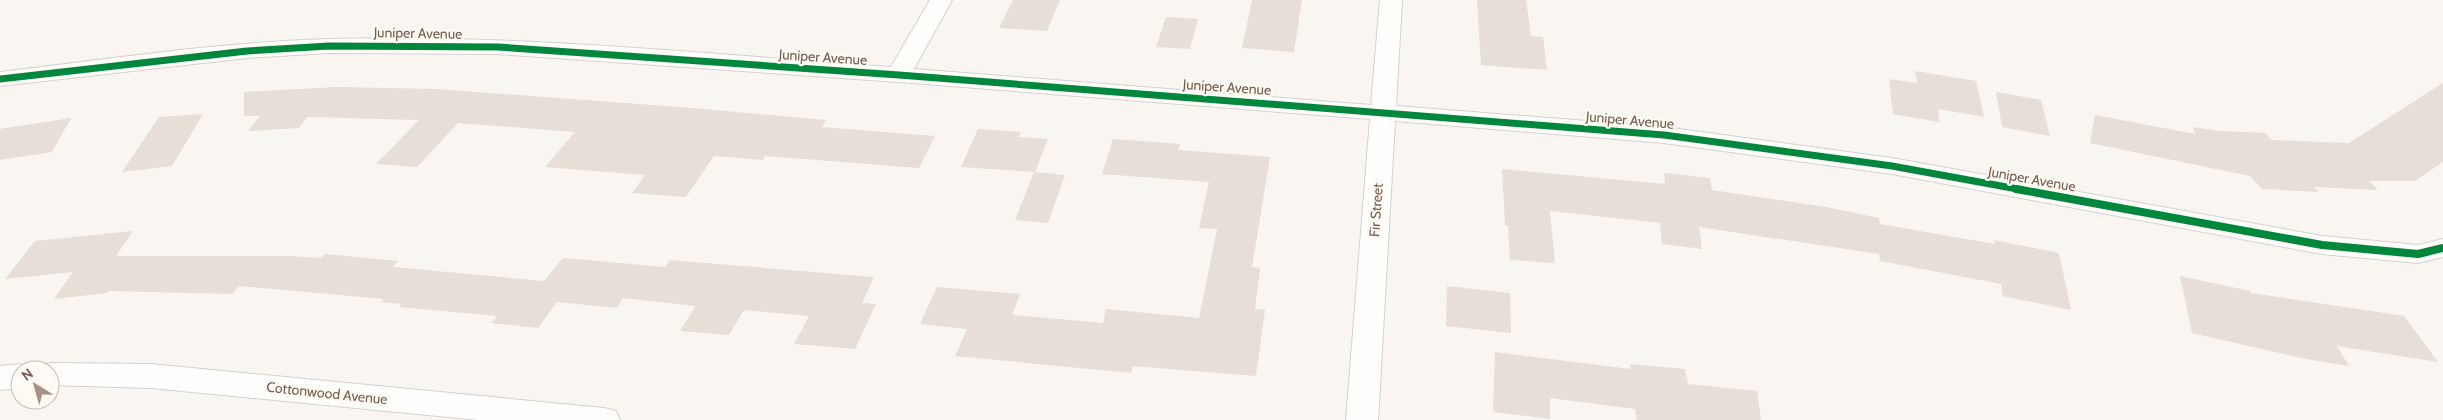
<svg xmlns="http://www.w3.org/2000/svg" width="2443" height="420" font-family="Cabin,sans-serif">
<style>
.building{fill:#e6ded7}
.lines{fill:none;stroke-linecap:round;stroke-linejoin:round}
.minor-casing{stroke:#d7d1cb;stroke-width:2}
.minor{fill:#fefefd;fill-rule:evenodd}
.cycleway-far1-casing{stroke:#fffaf3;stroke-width:9}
.cycleway-casing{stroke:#fffaf3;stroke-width:11}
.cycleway-far1{stroke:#00873e;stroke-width:7}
.cycleway{stroke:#00873e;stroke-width:8}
.labels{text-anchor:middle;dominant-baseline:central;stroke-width:4.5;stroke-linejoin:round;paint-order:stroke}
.street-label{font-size:14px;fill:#7a5c4d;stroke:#fffaf3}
</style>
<rect width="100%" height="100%" fill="#f9f5f0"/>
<path class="building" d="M1013,0H1060L1047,31L999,28Z
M1252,0H1302L1294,52L1242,48Z
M1477,0H1526L1531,36L1543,37L1547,70L1481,65Z
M1166,17L1198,19L1190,49L1156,47Z
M1915,71L1976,81L1984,117L1938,109L1939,122L1893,114L1889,79L1917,83Z
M2443,83V162L2415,181H2369L2378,190L2314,187L2319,192L2262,189L2250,176L2090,143L2095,115L2195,134L2193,127L2219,131L2265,133L2272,140L2349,143Z
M336,87L436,89L692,108L826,120L822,127L935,136L919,168L765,156L763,160L714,156L686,197L632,193L645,175L545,167L575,132L458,123L417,167L376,164L419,120L307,117L299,128L248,131L260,116H244V92Z
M1996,92L2041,100L2050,136L2002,127Z
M203,114L172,166L122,172L159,117Z
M71,118L52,152L0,160V129Z
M978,129L1021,132L1019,137L1048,139L1035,172L961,167Z
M1113,139L1180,144L1178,150L1270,157L1252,267L1260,268L1255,309L1265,310L1256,376L1133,366L1131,373L955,356L967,329L920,324L937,287L1020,294L1012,315L1103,323L1106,309L1199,318L1217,229L1199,228L1209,182L1102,174Z
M1502,169L1665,184L1664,173L1710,178L1712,190L1826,207L1879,218L1880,224L1995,244L1994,240L2059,253L2071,310L2003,296L2001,284L1880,261L1879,254L1699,227L1702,249L1662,244L1660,223L1550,211L1555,263L1510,260L1508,226L1505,225Z
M1034,172L1065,175L1048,223L1015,220Z
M133,231L116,256H291L321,258L325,254L398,261L393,267L544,281L563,258L665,267L670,260L874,277L862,303L876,304L855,349L794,344L809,316L744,310L729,335L680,331L696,306L623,298L617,308L557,302L538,328L491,323L497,316L399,307L401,304L381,302L384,299L239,286L232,294L108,291L107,293L54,299L73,272L5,279L35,241Z
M2180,276L2250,291L2251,293L2404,316L2438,362L2337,346L2349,366L2306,359L2192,333Z
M1447,286L1510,293L1511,333L1446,326Z
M1495,352L1631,369L1630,364L1685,369L1688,384L1757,391L1761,420H1637L1635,409L1550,398V419L1493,412Z"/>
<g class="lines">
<g class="minor-casing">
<path id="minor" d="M930,0H952L914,69L1371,105L1380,0H1402L1396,106L1664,127L1892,158L2322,236L2418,245L2443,239V257L2418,263L2322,254L1892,174L1664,143L1395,121L1378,420H1346L1370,119L899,82L498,54L329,53L247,58L0,86V72C110,59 220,42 331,39C518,34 705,54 891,67Z
M50,363L151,364L604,408L616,411L620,420H479L151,388L50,385V370H36L39,366Z
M20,364L32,370H20V388L0,390V366Z"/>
</g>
<use href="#minor" class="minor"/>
<g class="cycleway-far1-casing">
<path id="cycleway-far1" d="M0,79L247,51L329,46L498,47L899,75L1664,135L1892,166L2023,190"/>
</g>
<g class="cycleway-casing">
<path id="cycleway" d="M2016,189L2322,245L2418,254L2443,248"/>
</g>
<use href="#cycleway-far1" class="cycleway-far1"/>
<use href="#cycleway" class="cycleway"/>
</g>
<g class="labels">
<g class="street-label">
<text transform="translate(418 33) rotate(1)">Juniper Avenue</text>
<text transform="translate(823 57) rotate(4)">Juniper Avenue</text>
<text transform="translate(1227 87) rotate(4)">Juniper Avenue</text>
<text transform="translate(1630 120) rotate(5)">Juniper Avenue</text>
<text transform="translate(2032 179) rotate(10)">Juniper Avenue</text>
<text transform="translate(1376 210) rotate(-86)">Fir Street</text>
<text transform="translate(327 393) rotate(6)">Cottonwood Avenue</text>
</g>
</g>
<g transform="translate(35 385) rotate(323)"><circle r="24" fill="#fffaf3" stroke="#cabbb1"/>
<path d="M0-4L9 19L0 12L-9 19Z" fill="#a69286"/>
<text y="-8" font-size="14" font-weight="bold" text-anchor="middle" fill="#7a5c4d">N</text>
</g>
</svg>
